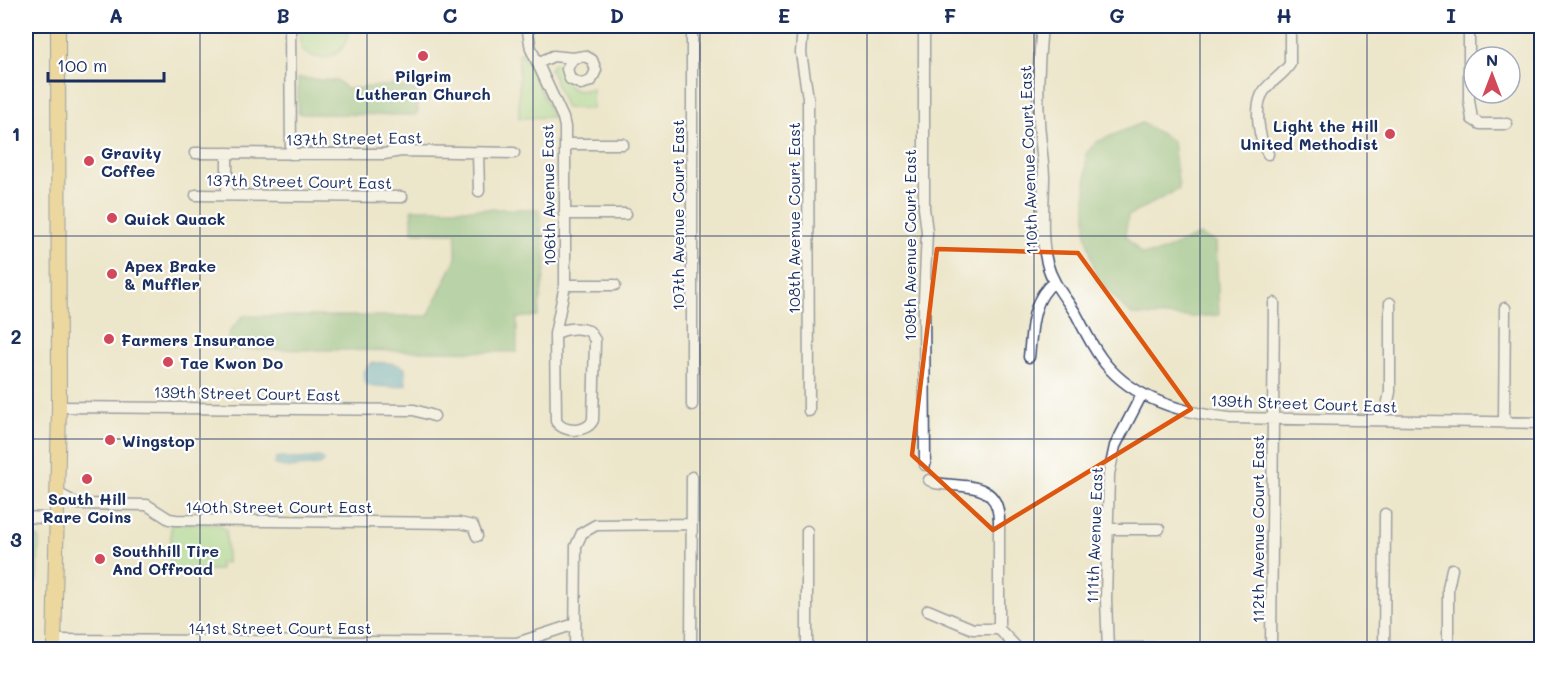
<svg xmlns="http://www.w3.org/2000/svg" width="1567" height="675" font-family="Mali,sans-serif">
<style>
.green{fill:#9bdb91;stroke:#5b8578;stroke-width:1.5}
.forest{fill:#7cbb7b;stroke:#4c756c;stroke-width:1.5}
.water{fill:#48a6c7;stroke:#326a92;stroke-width:1.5}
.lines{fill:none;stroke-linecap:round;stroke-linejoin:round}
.minor-casing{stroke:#3a4a6e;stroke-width:13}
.major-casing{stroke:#3a4a6e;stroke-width:16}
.minor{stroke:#fff;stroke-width:10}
.major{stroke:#ebc669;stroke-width:14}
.marked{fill:none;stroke:#de5710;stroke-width:4.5;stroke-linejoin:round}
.grid{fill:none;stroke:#1b2f5e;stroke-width:1.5;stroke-opacity:0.55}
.poi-dot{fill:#d1495b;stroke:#fff;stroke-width:2}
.labels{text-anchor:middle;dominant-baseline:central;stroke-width:4.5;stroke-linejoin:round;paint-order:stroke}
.poi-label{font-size:16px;font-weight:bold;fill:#1b2f5e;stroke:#fff;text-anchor:start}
.street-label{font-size:16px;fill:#1b2f5e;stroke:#fff}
.neatline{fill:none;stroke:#1b2f5e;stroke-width:2}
.grid-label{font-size:20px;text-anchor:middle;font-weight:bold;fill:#1b2f5e}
</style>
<rect width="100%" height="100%" fill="#fff"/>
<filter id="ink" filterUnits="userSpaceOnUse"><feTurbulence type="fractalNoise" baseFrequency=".0167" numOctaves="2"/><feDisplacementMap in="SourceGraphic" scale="12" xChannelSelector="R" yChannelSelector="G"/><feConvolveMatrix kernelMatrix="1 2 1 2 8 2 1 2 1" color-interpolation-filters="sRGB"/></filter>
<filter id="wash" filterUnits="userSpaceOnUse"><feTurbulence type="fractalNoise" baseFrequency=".008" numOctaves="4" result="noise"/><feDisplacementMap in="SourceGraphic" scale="24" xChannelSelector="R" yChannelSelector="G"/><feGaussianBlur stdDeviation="1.35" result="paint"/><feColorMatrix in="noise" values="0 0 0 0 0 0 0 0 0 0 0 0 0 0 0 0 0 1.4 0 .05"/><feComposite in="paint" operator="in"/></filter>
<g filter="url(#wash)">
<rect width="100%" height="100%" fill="#ece6ca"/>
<path class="green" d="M300,26H348C350,54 322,68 301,49Z
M519,53H523L553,117L519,118Z
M554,63L560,65C564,84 570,96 592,88V109L566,108L550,69Z
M171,523L218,524L226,530L227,563L220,562V570H196L195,575L170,574Z
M26,536L39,538L37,581H26Z"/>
<path class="forest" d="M298,78L338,81L346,89L393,85L416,90L418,112L415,115L301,114L298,113Z
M1142,123L1173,141L1179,189L1128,216L1125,236L1142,254L1158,253L1199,235L1216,242L1219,315L1192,317L1132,315L1097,280L1086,235V154L1096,142Z
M412,209H539L546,263L538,316L517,318V352L225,349L230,331L243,316H428L456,258V233L412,232Z"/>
<path class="water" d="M371,363C382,362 396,362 405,368L406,385L395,387L367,386L364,381L363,372Z
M282,457L297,459L319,457L322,458L324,462L320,465L289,468L275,465L276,458Z"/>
</g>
<g filter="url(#ink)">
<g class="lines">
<g class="minor-casing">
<path id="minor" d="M290,26L291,154
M527,26L531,49L563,118L565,127V285L555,334L556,421C563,433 587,433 593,420L595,340L589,331C578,327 565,328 555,334
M803,26L801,53L808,98L809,411
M924,26V208L927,232L924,300L925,465
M1042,26C1039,57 1037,90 1039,121C1040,140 1043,158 1044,176C1044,204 1040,236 1047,263C1052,283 1065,297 1076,314C1084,329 1091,344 1101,358C1130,399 1182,413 1229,418L1542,423
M1469,26V100L1472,119L1480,124H1507
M538,63L553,56L573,58L567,69L570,79L581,84L591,81L596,70L592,60L585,56L573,58
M565,144H623
M195,153L384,154L401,151L514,153
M478,153L479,191
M1268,154C1259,140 1253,106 1264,91C1271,81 1283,75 1290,64V26
M196,195L402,197
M227,195V153
M564,214H626
M565,285H615
M1029,357C1032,330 1031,300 1054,282
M692,405V26
M59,407L414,410L434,416
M1376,420L1387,406L1390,392V303
M1504,423L1505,308
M929,480L935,483C963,488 998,480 999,520V629
M57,493L78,504L147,505L169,519L176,520L459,523L473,526L477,536
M26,517L57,519
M1108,529H1159
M928,610L973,629H999L1019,650
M54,640L517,643L575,624
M1271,647L1274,303
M1108,648H1160
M575,650L576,546L582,533L596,525L692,524
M691,650L692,477
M807,650V531
M1108,650L1106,599L1109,474L1115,446L1142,394
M1384,650L1385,514
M1448,650V588L1452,569"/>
</g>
<g class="major-casing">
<path id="major" d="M54,650L59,407L58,26"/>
</g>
<use href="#minor" class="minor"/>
<use href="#major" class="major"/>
</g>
</g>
<path d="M0 0H1567V675H0ZM937,249L1078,253L1191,409L993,530L912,455Z" fill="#ece6ca" fill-opacity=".55" fill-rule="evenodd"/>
<path class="marked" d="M937,249L1078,253L1191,409L993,530L912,455Z"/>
<path class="grid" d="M200,26V650M367,26V650M533,26V650M700,26V650M867,26V650M1034,26V650M1200,26V650M1367,26V650M26,236H1542M26,439H1542"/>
<g class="poi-dot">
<circle cx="423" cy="56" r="6"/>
<circle cx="1390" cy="134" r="6"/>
<circle cx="89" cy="161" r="6"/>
<circle cx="112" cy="218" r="6"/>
<circle cx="112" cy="274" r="6"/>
<circle cx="109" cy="339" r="6"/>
<circle cx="168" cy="362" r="6"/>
<circle cx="110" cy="440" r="6"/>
<circle cx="87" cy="479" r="6"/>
<circle cx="100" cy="559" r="6"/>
</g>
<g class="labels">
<g class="poi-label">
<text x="423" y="75" text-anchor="middle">Pilgrim<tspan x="423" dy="18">Lutheran Church</tspan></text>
<text x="1378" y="125" text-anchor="end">Light the Hill<tspan x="1378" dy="18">United Methodist</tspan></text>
<text x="101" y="152">Gravity<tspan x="101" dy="18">Coffee</tspan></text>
<text x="124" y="218">Quick Quack</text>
<text x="124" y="265">Apex Brake<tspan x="124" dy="18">&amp; Muffler</tspan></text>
<text x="121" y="339">Farmers Insurance</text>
<text x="180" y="362">Tae Kwon Do</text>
<text x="122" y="440">Wingstop</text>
<text x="87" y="498" text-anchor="middle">South Hill<tspan x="87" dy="18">Rare Coins</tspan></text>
<text x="112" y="550">Southhill Tire<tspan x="112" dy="18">And Offroad</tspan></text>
</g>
<g class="street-label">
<text transform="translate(354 138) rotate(-1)">137th Street East</text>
<text transform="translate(1028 160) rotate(-92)">110th Avenue Court East</text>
<text transform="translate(299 181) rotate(1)">137th Street Court East</text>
<text transform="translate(548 195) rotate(-91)">106th Avenue East</text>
<text transform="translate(677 215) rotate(-90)">107th Avenue Court East</text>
<text transform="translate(793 218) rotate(-90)">108th Avenue Court East</text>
<text transform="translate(909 245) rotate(-90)">109th Avenue Court East</text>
<text transform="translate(247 393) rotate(1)">139th Street Court East</text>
<text transform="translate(1304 403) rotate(2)">139th Street Court East</text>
<text x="279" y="506">140th Street Court East</text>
<text transform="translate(1257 529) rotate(-90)">112th Avenue Court East</text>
<text transform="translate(1094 535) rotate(-88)">111th Avenue East</text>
<text x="280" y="627">141st Street Court East</text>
</g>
</g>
<rect width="1567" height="675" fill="none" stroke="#fff" stroke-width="66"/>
<g transform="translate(1492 75)"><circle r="28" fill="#ffffff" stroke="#a4acbf" stroke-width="1.5"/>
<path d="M0-4.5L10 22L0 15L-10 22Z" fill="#d1495b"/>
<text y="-9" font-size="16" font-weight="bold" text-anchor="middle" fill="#1b2f5e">N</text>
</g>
<path d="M48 72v9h116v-9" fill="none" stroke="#1b2f5e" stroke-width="3"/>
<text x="57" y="72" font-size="18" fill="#1b2f5e" stroke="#ffffff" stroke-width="4.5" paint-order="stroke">100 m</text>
<rect x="33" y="33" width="1501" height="609" class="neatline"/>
<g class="grid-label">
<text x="116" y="23">A</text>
<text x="283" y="23">B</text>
<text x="450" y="23">C</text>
<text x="617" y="23">D</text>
<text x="784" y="23">E</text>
<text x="950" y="23">F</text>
<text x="1117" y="23">G</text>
<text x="1284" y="23">H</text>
<text x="1451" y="23">I</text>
<text x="16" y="141">1</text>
<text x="16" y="344">2</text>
<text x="16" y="547">3</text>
</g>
</svg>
